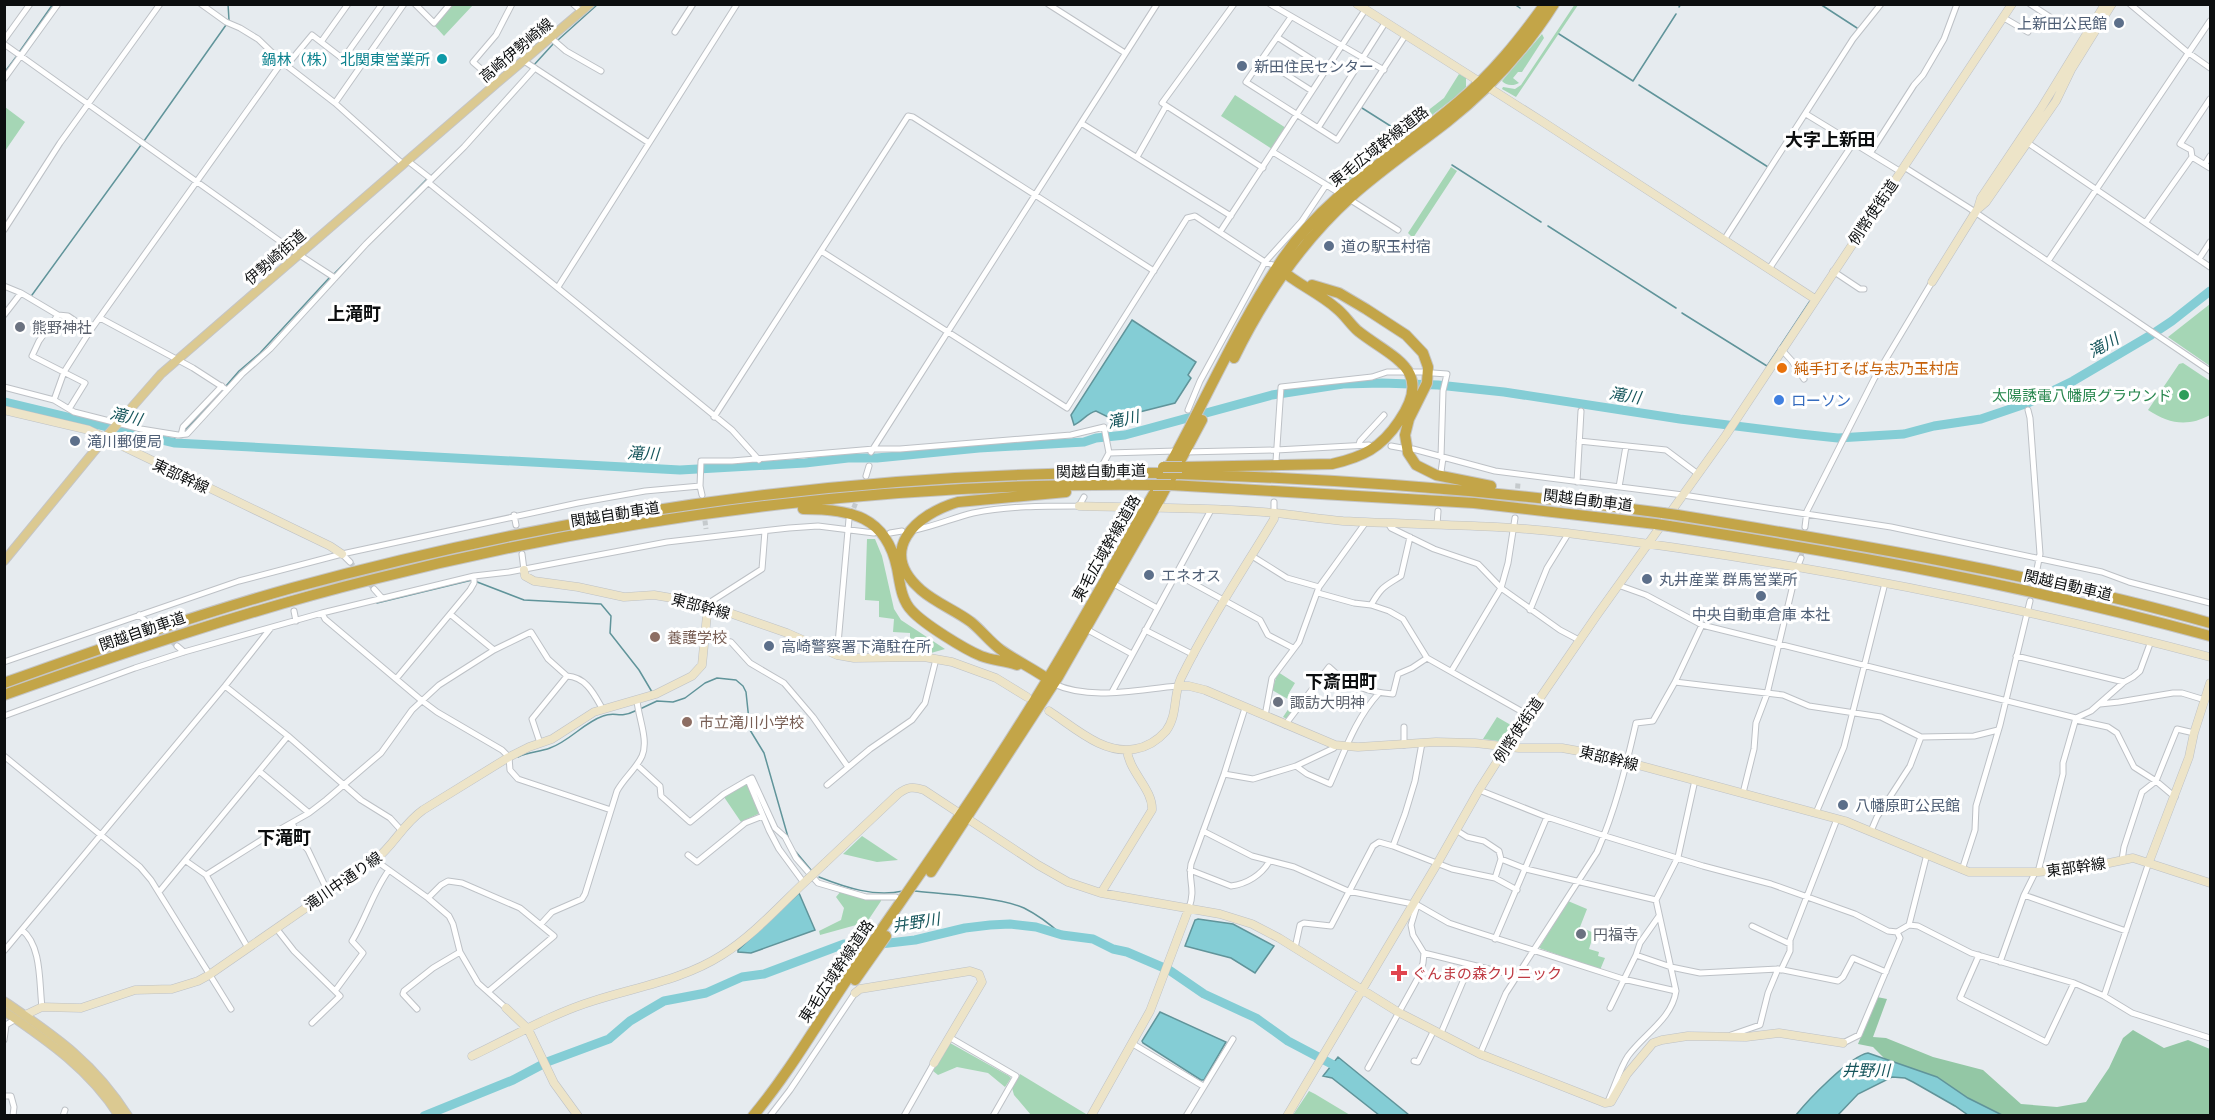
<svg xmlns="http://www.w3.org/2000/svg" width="2215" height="1120" font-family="'Source Serif 4','Noto Sans JP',serif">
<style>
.green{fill:#a5d6b5}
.forest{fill:#93c7a5}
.water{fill:#84cdd5;stroke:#60949a;stroke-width:1.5}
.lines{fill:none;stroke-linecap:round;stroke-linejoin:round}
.stream{stroke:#60949a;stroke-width:1.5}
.river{stroke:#84cdd5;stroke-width:9}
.street-tunnel{stroke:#c5cacd;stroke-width:5;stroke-dasharray:5 2.5;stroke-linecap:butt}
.street-casing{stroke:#bdc1c6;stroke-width:7}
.secondary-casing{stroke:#bdc1c6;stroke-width:9}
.primary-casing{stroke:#c5c5c5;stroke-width:10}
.highway-casing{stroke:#c5c5c5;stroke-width:12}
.street{stroke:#fff;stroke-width:5}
.secondary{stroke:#ede4c8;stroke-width:8}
.primary{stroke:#dbc991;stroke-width:8}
.highway{stroke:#c3a548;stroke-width:10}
.secondary-bridge-casing{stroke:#bdc1c6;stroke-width:9;stroke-linecap:butt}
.highway-bridge-casing{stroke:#c5c5c5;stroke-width:12;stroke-linecap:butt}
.secondary-bridge{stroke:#ede4c8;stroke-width:8}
.highway-bridge{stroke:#c3a548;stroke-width:10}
.service-dot{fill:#5c6f8a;stroke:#fff;stroke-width:2}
.culture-dot{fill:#0f9aa8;stroke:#fff;stroke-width:2}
.worship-dot{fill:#6b7280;stroke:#fff;stroke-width:2}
.food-dot{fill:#e8710a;stroke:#fff;stroke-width:2}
.leisure-dot{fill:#2e9e5b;stroke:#fff;stroke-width:2}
.shop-dot{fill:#3f7fe0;stroke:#fff;stroke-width:2}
.education-dot{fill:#8d6e63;stroke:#fff;stroke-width:2}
.health-dot{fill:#e0444e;stroke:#fff;stroke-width:2}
.labels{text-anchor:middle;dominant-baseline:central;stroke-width:6;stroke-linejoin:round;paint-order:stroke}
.service-label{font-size:15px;fill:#4e5e75;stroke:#fff;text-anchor:start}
.street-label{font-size:15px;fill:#0c0e0f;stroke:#fff}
.culture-label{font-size:15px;fill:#0d838f;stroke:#fff;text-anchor:end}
.worship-label{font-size:15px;fill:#5b616d;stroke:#fff;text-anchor:start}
.food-label{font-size:15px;fill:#c56008;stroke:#fff;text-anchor:start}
.leisure-label{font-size:15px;fill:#27864d;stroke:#fff;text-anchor:end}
.shop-label{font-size:15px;fill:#366cbe;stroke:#fff;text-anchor:start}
.education-label{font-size:15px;fill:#785e54;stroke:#fff;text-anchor:start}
.health-label{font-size:15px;fill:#be3a42;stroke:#fff;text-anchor:start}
.water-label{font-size:16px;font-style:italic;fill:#17565c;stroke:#fff}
.quarter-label{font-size:18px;font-weight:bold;fill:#0c0e0f;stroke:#fff}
</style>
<rect width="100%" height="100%" fill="#e6ebef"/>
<path class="green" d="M1575,4L1578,5L1516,97L1502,89L1503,87L1515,89L1521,85Z
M452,5H473L444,36L434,25Z
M1542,34L1544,38L1522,72H1518L1513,78L1519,83C1514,86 1506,86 1502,81Z
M1459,74L1466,78V87L1454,98L1348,180L1343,181L1334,187L1363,163V160L1331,185L1328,184L1365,155L1380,133L1390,140L1444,98Z
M1235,95L1286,128L1272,149L1221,116Z
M5,107L25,122L5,151Z
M1451,167L1457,171L1413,238L1408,233Z
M2210,304V366L2168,337Z
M2183,363L2210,381V415C2188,427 2169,424 2148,410L2179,364Z
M867,539H875L882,556L894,609L901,620L945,649L924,655L925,643L910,641V633L893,632L894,619L879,617V601L865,600Z
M1278,672L1295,683L1289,693L1301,701L1287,719L1283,717L1293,702L1272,690Z
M1497,717L1516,728L1506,742L1483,739Z
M746,784L751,789L760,811L758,814L741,822L724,797Z
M862,836L898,860L877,862L843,854Z
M841,891L881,899V901L867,922L820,935L819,931L841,920L844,908L836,897Z
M1568,901L1587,909L1580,927L1594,933L1589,949L1599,952L1598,956L1605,958L1600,970L1539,948Z
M950,1043L1009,1076L1011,1078L1005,1087L988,1073L957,1067L938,1075L933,1071Z
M1020,1074L1086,1114L1031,1115L1014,1095L1012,1088Z
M1309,1091L1315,1094L1350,1115H1293Z"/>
<path class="forest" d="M1877,997L1887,999L1873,1037L1886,1038L1933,1057L1983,1070L2021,1104L2057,1107L2086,1102L2109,1068L2123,1038L2133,1030L2164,1048L2188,1040L2210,1049V1115H2002L1968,1098L1937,1077L1904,1066L1885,1059L1873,1047L1858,1044Z"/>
<path class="water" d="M1132,320L1196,362L1188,375L1191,378L1175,403L1112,419L1096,411C1087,413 1083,421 1074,425L1071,415Z
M799,893L815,930L751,953L738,952V950Z
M1198,919L1233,924L1274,946L1255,973L1231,958L1185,946L1195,920Z
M1160,1012L1226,1042L1204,1080H1201L1143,1043L1142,1041Z
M1868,1053L1937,1077L1968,1098L2002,1115H1968L1955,1106L1913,1082L1905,1078L1892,1077L1858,1094L1838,1115H1796C1808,1100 1850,1056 1868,1053Z
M1338,1057L1409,1115H1379L1332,1078L1323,1076Z"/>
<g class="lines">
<path class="stream" d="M228,4L229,20
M1514,4L1520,8
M1820,4L1857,28
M1679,7L1681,4
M1559,34L1633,81L1676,14
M558,40L598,4
M20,51L53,4
M533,66L554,43
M4,73L16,57
M1639,85L1768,167
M1362,108L1400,132
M144,141L226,25
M1452,165L1541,222
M431,176L443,165
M1548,226L1676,308
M334,274L427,179
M32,295L141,145
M1682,313L1767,366L1810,301
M226,386L239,371L260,353L330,277
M185,430L223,390
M170,442L176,437
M377,603L472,580L524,600L601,604L611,616L610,633L639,670L652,692
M640,709L657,701L673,702L685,698L705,683L717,678L736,680L743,686L746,692L750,730L764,753L788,837
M518,757C528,752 540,752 550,748C570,741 583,723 603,716C616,711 619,719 635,711
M796,852L811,870
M819,877C847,888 874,897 903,891
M914,891C942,894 999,897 1024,908C1038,915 1050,924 1062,935"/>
<path class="river" d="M4,402L175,443L680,470L805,463L848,458H877L979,448L1084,442L1096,438L1125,435L1272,395L1343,384L1382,383L1438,385L1504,392L1680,419L1800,434L1838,438L1904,434L1934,426L1981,419L2028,403L2073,381L2151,335L2172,321L2210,291
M424,1116L513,1080L547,1062L609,1039L630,1021L664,1001L706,993L742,977L764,974L844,944L863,946L915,940L965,928L990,925L1010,924L1036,927L1062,935L1093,939L1113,949L1127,952L1169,970L1204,994L1256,1018L1288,1041L1343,1070"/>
<path class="street-tunnel" d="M1517,496L1518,483
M704,513L706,529
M851,515L863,484
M1801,558L1805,527
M350,562L374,589
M2030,601L2037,569
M148,623L177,646"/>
<g class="street-casing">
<path id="street" d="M201,4L226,22L240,28L258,39L282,62L335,103L403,164
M415,4L434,23L450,4
M573,4L582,12
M1048,4L1125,53
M1234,4L1162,103L1263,168
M1270,4L1384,70
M2030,4L2050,17
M2130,4L2186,51L2210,68
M1291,17L1246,82L1337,140L1405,36
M2004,18L2028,32
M675,32L693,4
M1277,37L1327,69
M551,38L566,51L601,71
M4,40L30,4
M321,42L348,4
M4,44L298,254L335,278
M1262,59L1312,91
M524,61L649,143
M287,65L312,35L343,59L382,4
M4,79L58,4
M497,83L473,62L496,35L512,4
M2210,99L2180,144L2191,150L2192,157L2210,168
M335,103L404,4
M1806,114L1901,172
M1081,123L1231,216
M1318,128L1385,23
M2025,141L2210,267
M1273,152L1341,194
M1871,152L1914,85L1923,75L1944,39L1957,4
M1137,157L1166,106
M408,161L431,179
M2205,164L2210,156
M1904,167L1969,208L2210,371
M429,183L732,430L759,460
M1349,199L1398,230
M2146,222L2192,157
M4,230L60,143L160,4
M1220,232L1365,10
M1724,240L1853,39L1881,4
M821,251L1067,408L1187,218L1195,216L1265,262L1278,267
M2199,259L2210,242
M2048,261L2210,21
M1769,269L1854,142
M1833,271L1860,289H1864
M4,286L21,293L58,315L68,316L90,331
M558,287L737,4
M4,315L21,293
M58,315L39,341L32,356L85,383L69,409
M100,318L193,368L227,390
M1781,349L1792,361L1804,379
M1413,372H1424
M1433,373L1447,374L1443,391L1441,457
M4,387L54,400L74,412L141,429L178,435L187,434L242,374L270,349L366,244L464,147L535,68
M54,400L64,372L90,331L282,62
M1188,410L1200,381L1265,262L1302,221L1326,185
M2028,410L2030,418L2040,554L2037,569
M714,417L908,116L913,117L1154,271
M181,435L183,427L222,386
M1579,441L1666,450L1698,474
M1359,444L1360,441L1384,415
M1391,446L1402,448
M1413,449L1495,471L1683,495L1891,527L2102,572L2129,582L2210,603
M871,452L1157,4
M1185,452L1276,450L1369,445
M1109,453L1176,451
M1276,461L1281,387L1372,377L1387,372H1404
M1441,472L1443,458
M866,476L869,466
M1577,482L1581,411
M1619,487L1626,446
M702,495L700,486L701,461H732L874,449H900L1071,435L1104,427L1109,453L1102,466
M1274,502V513
M514,515L516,525
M1388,523L1391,528L1434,549L1478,564L1501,588L1560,630L1579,640
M1437,525L1438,511
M1805,527L1807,511L1874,379L1932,282
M915,530C935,526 953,518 973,513C1008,506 1043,506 1079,506L1084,497
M890,533L902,531
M342,554L350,562
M522,554L524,570
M1252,556L1287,578L1319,587
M1176,574L1260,620L1268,635L1293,648
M1112,583L1157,608
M1618,585L1646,595L1702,625L2076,718L2091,711L2124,682L2133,677L2140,671L2151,641
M374,589L382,598
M1318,593L1354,603L1371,605L1389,611L1403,619L1427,658L1528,715
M708,605L712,601L762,569L765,531
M1371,605C1382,586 1384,587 1401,576L1410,537
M1530,610L1547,568L1568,534
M294,611L296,621
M322,613L325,619L421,700L437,712L502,750L509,757L510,770L518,779L611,810
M450,614L494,650
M139,615L148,623
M1086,629L1132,654
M1145,630L1194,655
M704,637L731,642L750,663L784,683L813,717L848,767
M177,646L184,652
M837,655L849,519
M2016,656L2124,682
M4,662L239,581L342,554L578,503L645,491L700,486
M1452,670L1501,588L1508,563L1515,518
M396,679L470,590L474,583V576
M1675,682L1783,695L1809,706L1881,717L1921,737L1974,736L1998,730
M1054,684C1091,701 1139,689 1178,686
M225,686L288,736L361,800L390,818L401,830
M1112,692L1211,510
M2100,704L2119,702L2173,693H2182L2205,700
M4,716L135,668L184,652L322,613L474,576L509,572L667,542L789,528L818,526L874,533
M1265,716L1272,678L1299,642L1319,587L1366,522
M2076,720L2108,727L2117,733L2134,767L2156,781L2175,797
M1285,725L1329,667C1347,685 1367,692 1393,694L1398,674L1412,668L1427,658
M540,743L532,719L567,676C586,677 594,694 602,708
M1404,745V727
M4,756L140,867L151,880L231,1009
M637,765L660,786L661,796L690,822L724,794L748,780
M1296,766L1334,748L1335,745
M259,771L309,813
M1224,774L1253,779L1296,766L1307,774L1330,784C1344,753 1355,719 1379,693
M748,780L752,778L775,828L785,837L796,858L818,883L866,897H896
M748,780L769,830L779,849L804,883
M827,785L870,749L912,720L925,703L936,659
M1479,790L1547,817L1605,836L1703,866L1771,884L1855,914L1888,931L1897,932
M1743,793L1754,749L1756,723L1767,694L1797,568L1801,558
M1816,813L1844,747L1885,583
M292,823L302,843L308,850L328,892
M1456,830L1467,837L1484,841L1499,851L1501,859L1495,878
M1203,831L1252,856L1294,867L1348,891L1413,904
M1871,831L1877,817L1910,766L1921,737
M1393,846L1405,814L1415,781L1422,743
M688,855L697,862L745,823L763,816
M1501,859L1526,869L1656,900
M375,860L428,898L449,916L453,924L460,952L478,983L506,1008
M2122,860L2124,847L2142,792L2156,781L2177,729L2194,733
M186,861L206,875L248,948
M1190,870L1231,886C1247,884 1261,875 1269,862
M1962,870L1975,830L1976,806L2000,725L2030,601
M2038,872L2063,774V763L2076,718
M206,875L263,839L309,813L326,800L381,753L412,710L439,685L494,650L531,632L548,659L567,676
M159,892L288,736
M2024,895L2126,931
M428,898L441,885L448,881L462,883L520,908L554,936L489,991
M1414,903L1449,923L1464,928L1623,979L1676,991
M1189,908C1196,888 1188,882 1191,864L1224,774L1245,708
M541,924L552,912L582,899L585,894L617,791C624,778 636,769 642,756C649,740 638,717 637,700
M1909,925L1918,926L1971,953L2074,983L2104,996L2132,1013L2210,1038
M1752,926L1790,944
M276,928L294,951L340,996L312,1023
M22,930C42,946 39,983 42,1007
M1495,939L1547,817
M1295,948L1300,925L1304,923L1331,926L1373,846L1379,842L1393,846L1452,869L1495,878L1517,890
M4,951L225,686L270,629
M1424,953L1517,976
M1636,955L1640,943L1659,916
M1979,955L1960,998L2046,1042L2074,983
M2000,962L2024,895L2035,873
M1781,970L1790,951V940L1837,819
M335,991L363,953L352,941C366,918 373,892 389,870
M2104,996L2149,862
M1610,1008L1636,955L1671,967L1700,973L1778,969L1838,981L1843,977L1853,958L1886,972
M417,1009L403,994L404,991L433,968L460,952
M4,1026L16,1019
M1441,1033L1470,965
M1731,1035L1760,1025L1768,993L1778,969
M949,1037L1016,1076L993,1116
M4,1040L6,1025
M1843,1043L1859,1035L1900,938L1897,932L1909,925L1927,854
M1133,1044L1203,1086
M1480,1054L1506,993L1597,852C1615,811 1626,767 1636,723L1653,721L1675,682L1702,625
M1414,1061L1418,1062L1434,1030
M1368,1068L1419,976L1423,963L1424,953L1413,935L1411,925L1417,905
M4,1096H11L14,1107L13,1116
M1609,1099C1615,1086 1620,1068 1628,1056C1644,1034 1672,1019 1676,991L1656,900L1678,857L1695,780
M63,1116L65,1110
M770,1116L790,1090L855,993
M904,1116L934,1063
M1186,1116L1233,1039"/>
</g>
<g class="secondary-casing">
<path id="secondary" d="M1357,4L1543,122L1815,299
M1979,208L1986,202L2056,101L2071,70L2112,4
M1932,282L1978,208L1981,198L2040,110L2105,4
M4,410L89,430L330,546L342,554
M1079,506C1144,508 1210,507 1275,513C1297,515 1320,519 1343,521C1418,525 1493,524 1567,533C1784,560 1999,601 2210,657
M524,570L525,576L534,581L578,587L624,597L654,595L701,603L787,633L837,655L854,658L924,657L952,662L996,678L1027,697
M1178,686H1189L1205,690L1335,745L1358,747L1436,742L1475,743L1519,748H1562L1601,755L1845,821L1969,872H2038L2085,868L2133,858L2210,883
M1049,711C1074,727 1103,755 1135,749C1147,747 1158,740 1166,731C1178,715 1173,695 1181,678C1208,623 1242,572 1274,519V513
M2149,862L2189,757L2194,733L2210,683
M825,863L898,794C907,787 913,786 924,790L1038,865L1068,882L1101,893L1220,914L1252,924L1279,938L1398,1012L1480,1054L1605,1103L1611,1102L1627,1074L1653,1043L1662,1040L1688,1036L1746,1037L1779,1033L1843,1043
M1101,893L1152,810C1153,789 1129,772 1127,750
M855,993L860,989L970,971L979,974L982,982L934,1063
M506,1008L528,1029L554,1083L578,1116
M25,1015L42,1007L81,1008L135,990L172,989L198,981L209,975L375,860C394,845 403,824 423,810L509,757L529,747L552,739L594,712L656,694L692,676L702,665L708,605
M472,1056C512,1037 551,1014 593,1001C636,987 683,980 722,955C754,935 781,904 808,879
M1091,1116L1150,1011L1189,908
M1287,1116L1437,864L1479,790L1507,746L1597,615L1726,435L2012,4"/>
</g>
<g class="primary-casing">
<path id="primary" d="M4,561L105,438L161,374L497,83L590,4
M4,1001C55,1036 94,1062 128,1116
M4,1011C48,1041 90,1070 119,1116"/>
</g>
<g class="highway-casing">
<path id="highway" d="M1312,285L1339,293L1366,309L1406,335L1423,353L1428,367L1427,383L1409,419L1405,435L1408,453L1416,465L1436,475L1491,486
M1234,358C1264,297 1300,243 1351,197C1381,170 1415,147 1447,122C1489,89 1525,50 1554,4
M1182,467L1332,464C1363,457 1381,448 1399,421C1435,369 1392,358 1358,331C1350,324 1345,315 1336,308C1319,293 1297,284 1280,269
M1178,474C1341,479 1502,491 1663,513
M1171,485L1474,503L1656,524
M803,509C851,509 886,516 897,568C900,583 901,600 912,611C924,624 964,649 981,656C993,661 1005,660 1017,665
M1677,515C1856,544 2036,574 2210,623
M1669,526C1851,554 2033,587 2210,636
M1052,682C1036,670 1018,662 1001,650C990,642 982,631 971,622C955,610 936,603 921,590C876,551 916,514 958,502L1066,492
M4,683C99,649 195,615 292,588C574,511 867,470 1160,473
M4,695C125,652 246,611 370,580C625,515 890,482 1153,485
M931,872L1058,677L1161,497L1202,420
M855,980L886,936
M753,1116C793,1068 823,1013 859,962C923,869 989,777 1047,680C1083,621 1116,560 1150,500C1197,421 1232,334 1283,258C1328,192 1399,153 1458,102C1492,74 1519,40 1545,4"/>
</g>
<use href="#street" class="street"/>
<use href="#secondary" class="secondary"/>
<use href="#primary" class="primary"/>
<use href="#highway" class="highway"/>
<g class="secondary-bridge-casing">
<path id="secondary-bridge" d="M808,879L825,863"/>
</g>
<g class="highway-bridge-casing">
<path id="highway-bridge" d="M1163,467H1182
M1153,485H1171
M1663,513L1677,515
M1656,524L1669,526"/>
</g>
<use href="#secondary-bridge" class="secondary-bridge"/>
<use href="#highway-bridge" class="highway-bridge"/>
</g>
<g class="service-dot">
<circle cx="2119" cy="23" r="6"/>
<circle cx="1242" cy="66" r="6"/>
<circle cx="1329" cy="246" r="6"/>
<circle cx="75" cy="441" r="6"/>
<circle cx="1149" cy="575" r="6"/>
<circle cx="1647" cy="579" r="6"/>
<circle cx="1761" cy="596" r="6"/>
<circle cx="769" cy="646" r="6"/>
<circle cx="1843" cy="805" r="6"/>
</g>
<circle class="culture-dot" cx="442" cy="59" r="6"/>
<g class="worship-dot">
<circle cx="20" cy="327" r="6"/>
<circle cx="1278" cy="702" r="6"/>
<circle cx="1581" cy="934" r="6"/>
</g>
<circle class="food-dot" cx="1782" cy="368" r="6"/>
<circle class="leisure-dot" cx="2184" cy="395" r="6"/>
<circle class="shop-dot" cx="1779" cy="400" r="6"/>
<g class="education-dot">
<circle cx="655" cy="637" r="6"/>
<circle cx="687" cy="722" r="6"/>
</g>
<path class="health-dot" d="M1396 964h6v6h6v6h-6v6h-6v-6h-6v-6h6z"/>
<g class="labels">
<g class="service-label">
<text x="2107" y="23" text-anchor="end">上新田公民館</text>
<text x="1254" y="66">新田住民センター</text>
<text x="1341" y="246">道の駅玉村宿</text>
<text x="87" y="441">滝川郵便局</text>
<text x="1161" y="575">エネオス</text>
<text x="1659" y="579">丸井産業 群馬営業所</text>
<text x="1761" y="614" text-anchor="middle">中央自動車倉庫 本社</text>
<text x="781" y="646">高崎警察署下滝駐在所</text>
<text x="1855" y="805">八幡原町公民館</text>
</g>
<g class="street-label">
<text transform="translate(516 50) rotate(-40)">高崎伊勢崎線</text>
<text transform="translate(1379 146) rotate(-38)">東毛広域幹線道路</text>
<text transform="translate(1873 212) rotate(-56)">例幣使街道</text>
<text transform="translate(275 257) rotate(-41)">伊勢崎街道</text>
<text transform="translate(1101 471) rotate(-1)">関越自動車道</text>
<text transform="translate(181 476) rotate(25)">東部幹線</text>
<text transform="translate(1588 500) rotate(7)">関越自動車道</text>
<text transform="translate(615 514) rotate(-9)">関越自動車道</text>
<text transform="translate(1106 548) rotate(-60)">東毛広域幹線道路</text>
<text transform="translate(2068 585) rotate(13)">関越自動車道</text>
<text transform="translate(701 606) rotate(15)">東部幹線</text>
<text transform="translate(142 631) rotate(-19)">関越自動車道</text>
<text transform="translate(1518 730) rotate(-56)">例幣使街道</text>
<text transform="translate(1609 758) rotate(14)">東部幹線</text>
<text transform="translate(2076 867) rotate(-8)">東部幹線</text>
<text transform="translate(343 881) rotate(-35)">滝川中通り線</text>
<text transform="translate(836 971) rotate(-56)">東毛広域幹線道路</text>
</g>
<g class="culture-label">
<text x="430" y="59">鍋林（株） 北関東営業所</text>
</g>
<g class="worship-label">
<text x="32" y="327">熊野神社</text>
<text x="1290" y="702">諏訪大明神</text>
<text x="1593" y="934">円福寺</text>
</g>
<g class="food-label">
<text x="1794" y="368">純手打そば与志乃玉村店</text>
</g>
<g class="leisure-label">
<text x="2172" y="395">太陽誘電八幡原グラウンド</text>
</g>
<g class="shop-label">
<text x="1791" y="400">ローソン</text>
</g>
<g class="education-label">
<text x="667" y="637">養護学校</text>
<text x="699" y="722">市立滝川小学校</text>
</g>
<g class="health-label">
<text x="1412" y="973">ぐんまの森クリニック</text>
</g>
<g class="water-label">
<text transform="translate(2103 345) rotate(-29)">滝川</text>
<text transform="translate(1625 395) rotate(9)">滝川</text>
<text transform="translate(126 416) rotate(13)">滝川</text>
<text transform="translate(1123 419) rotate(-12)">滝川</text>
<text transform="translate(643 453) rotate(3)">滝川</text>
<text transform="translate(916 922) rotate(-9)">井野川</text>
<text x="1866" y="1070">井野川</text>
</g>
<g class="quarter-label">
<text x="1830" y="139">大字上新田</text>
<text x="354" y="313">上滝町</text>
<text x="1341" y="681">下斎田町</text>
<text x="284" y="837">下滝町</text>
</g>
</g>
<rect width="2215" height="1120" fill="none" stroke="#0c0e0f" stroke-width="12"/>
</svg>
